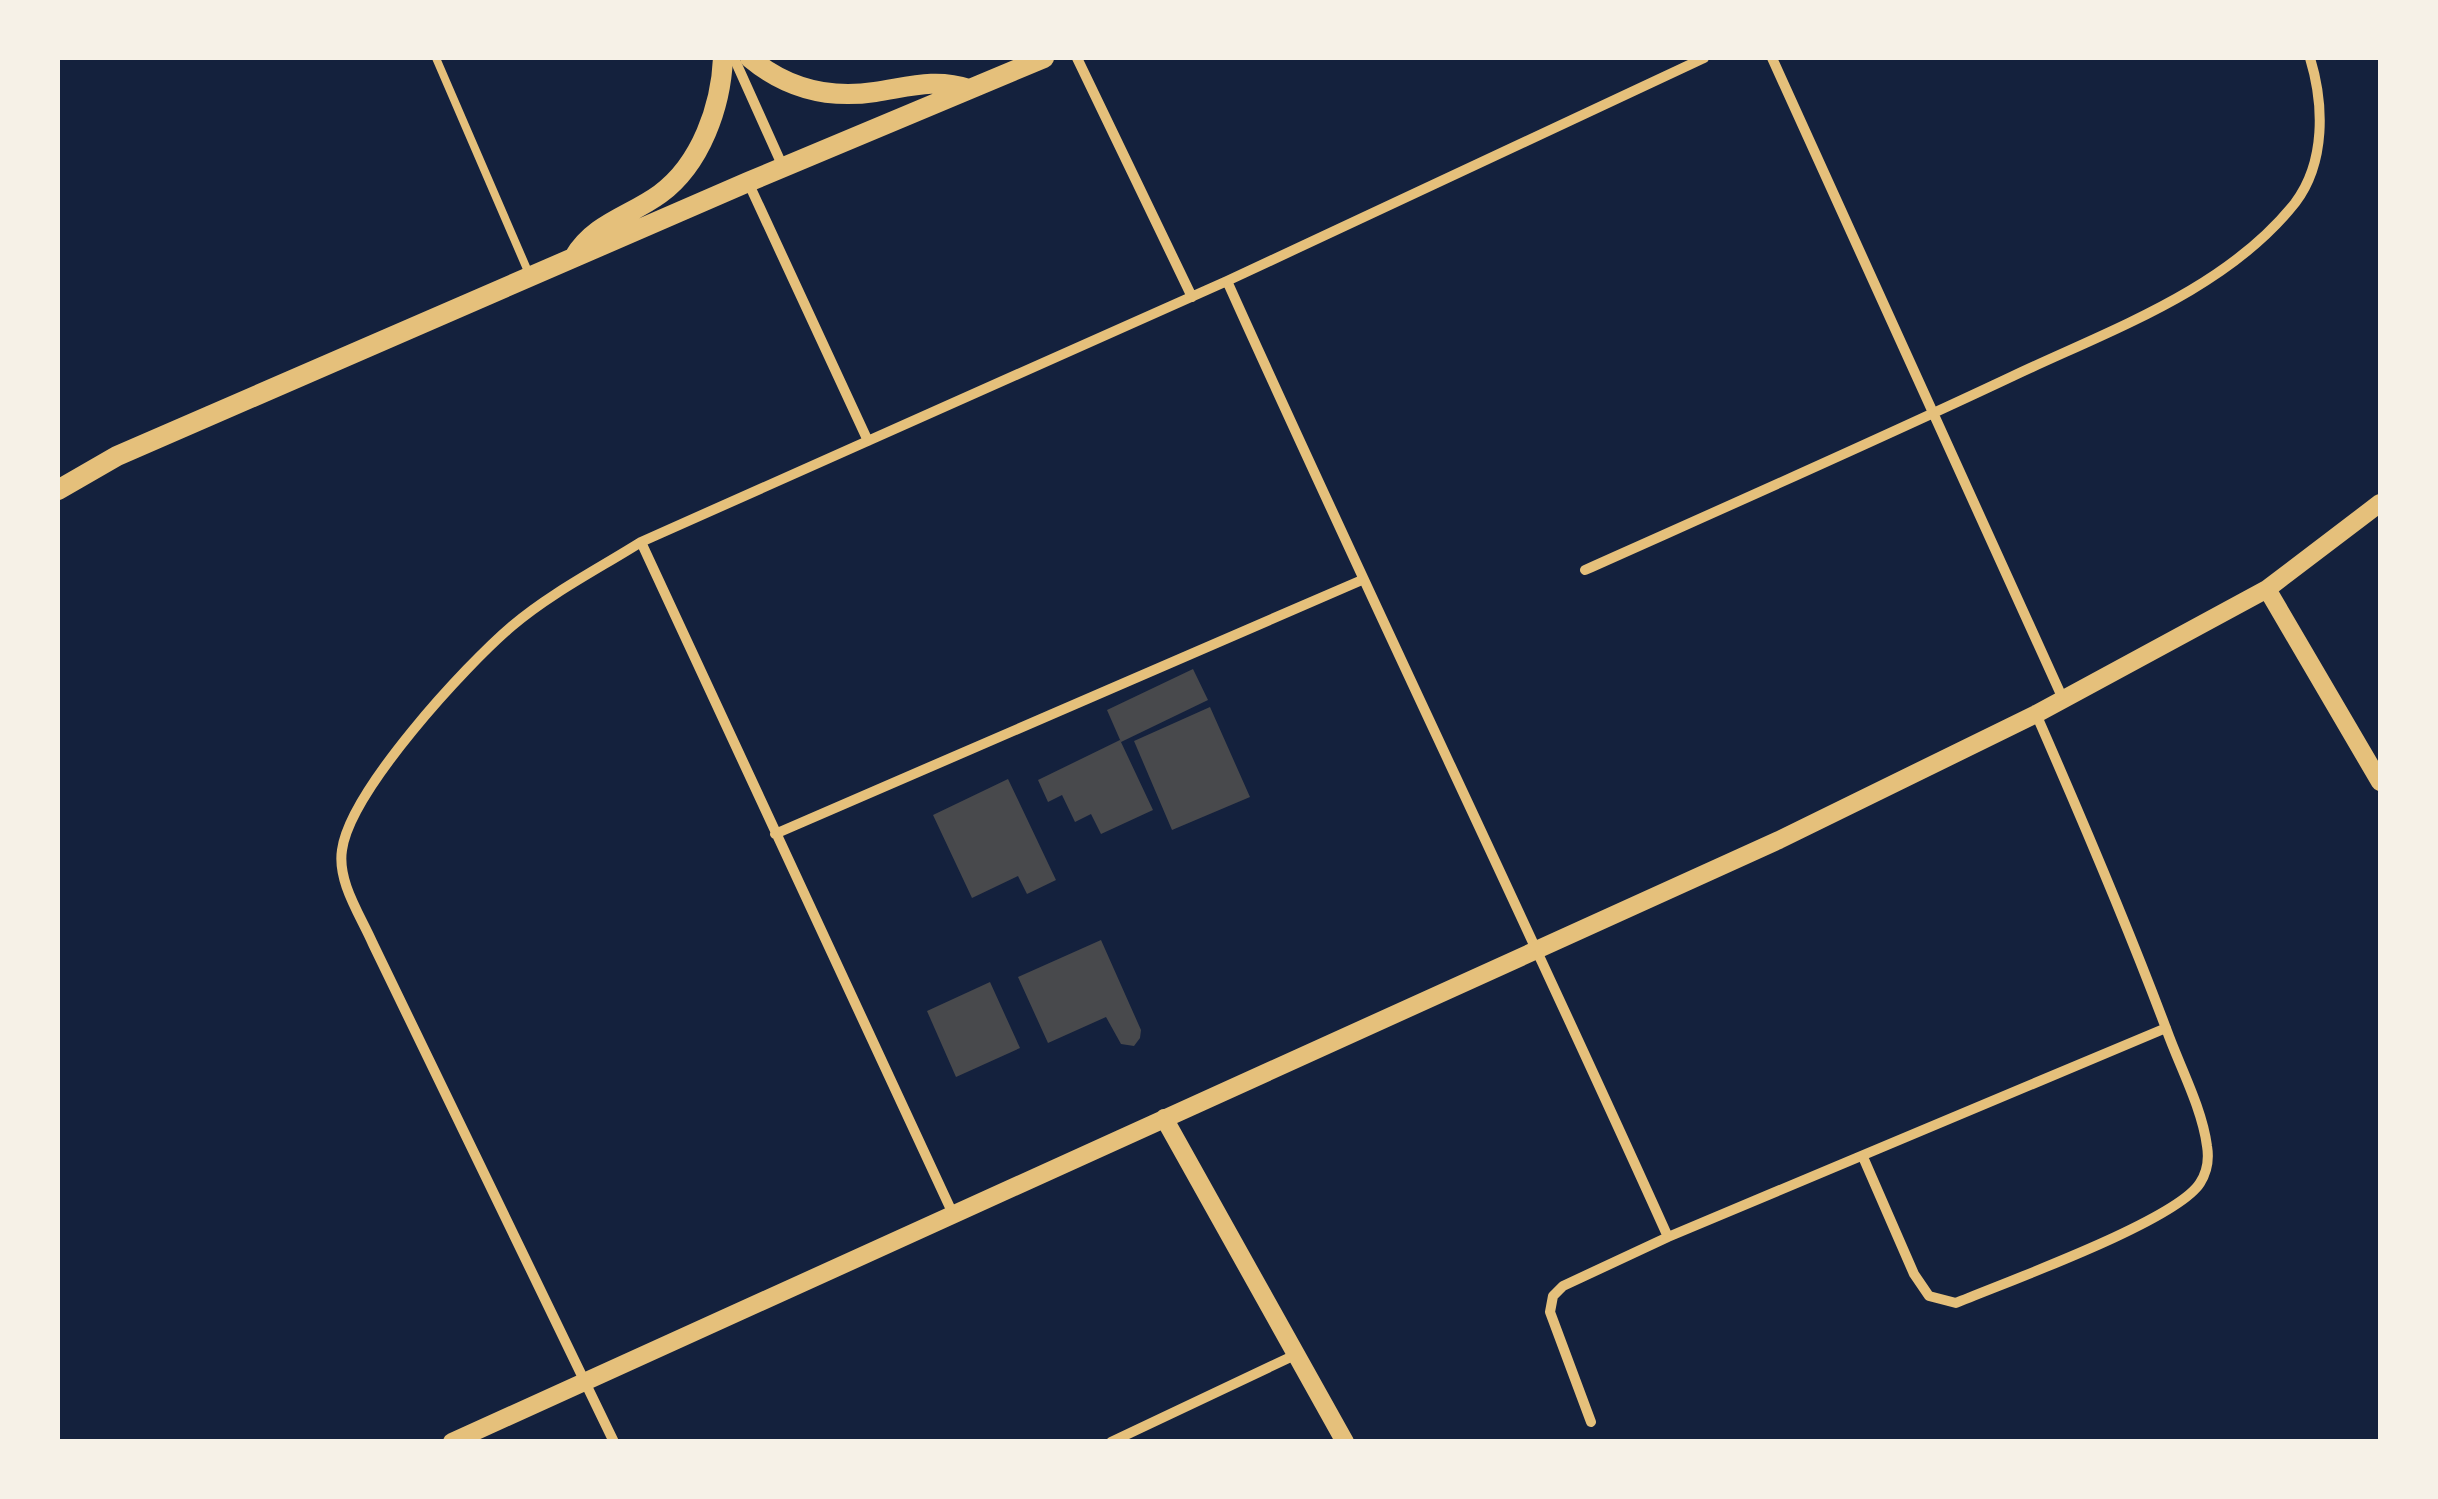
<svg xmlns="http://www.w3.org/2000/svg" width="2438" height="1499" font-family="'Titillium Web',sans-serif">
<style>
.building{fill:#48494c}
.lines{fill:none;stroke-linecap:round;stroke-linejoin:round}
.service{stroke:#e5c07b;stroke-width:8}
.minor{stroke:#e5c07b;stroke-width:10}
.tertiary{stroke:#e5c07b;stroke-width:18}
.secondary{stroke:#e5c07b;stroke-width:20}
</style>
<rect width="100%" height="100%" fill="#14213d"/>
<path class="building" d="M1193,669L1208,700L1121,742L1107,710Z
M1210,707L1250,797L1172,830L1134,741Z
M1120,740L1153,810L1101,834L1091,814L1075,822L1062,795L1048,802L1038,780Z
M1008,779L1056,880L1027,894L1018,876L972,898L933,815Z
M1101,940L1141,1030L1140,1038L1134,1046L1121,1044L1106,1017L1048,1043L1018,977Z
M990,982L1020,1048L956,1077L927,1011Z"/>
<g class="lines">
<path class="service" d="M436,58L530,276"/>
<path class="minor" d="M734,58L783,167
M1077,58L1192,297
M1772,58L2063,699
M748,182L868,441
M1227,281C1371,601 1524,917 1668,1237
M641,542L1227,281L1704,58
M1585,570C1728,506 1871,443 2013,376C2110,330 2226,290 2295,203C2326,162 2324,104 2310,58
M775,834L1362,580
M1863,1157L1914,1274L1929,1296L1956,1303C2006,1282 2176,1221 2200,1183C2207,1172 2209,1158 2207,1146C2202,1108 2180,1067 2167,1031C2127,924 2082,819 2036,714
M1591,1422L1550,1312L1553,1296L1563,1286L1668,1237L2166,1028
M614,1442L373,944C361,916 337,882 342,850C350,791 465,666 512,626C551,593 598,569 641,542L953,1214
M1111,1442L1295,1355"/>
<path class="tertiary" d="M2267,589L2380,782
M1164,1118L1345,1442
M452,1442L1779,840L2036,714L2267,589L2380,503"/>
<path class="secondary" d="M750,58C786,88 829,99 875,92C909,87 935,78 969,89
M574,257C594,223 630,216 660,194C701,164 721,106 723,58
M58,490L117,456L748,182L1044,58"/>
</g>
<rect width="2438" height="1499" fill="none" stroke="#f6f1e7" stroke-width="120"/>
</svg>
